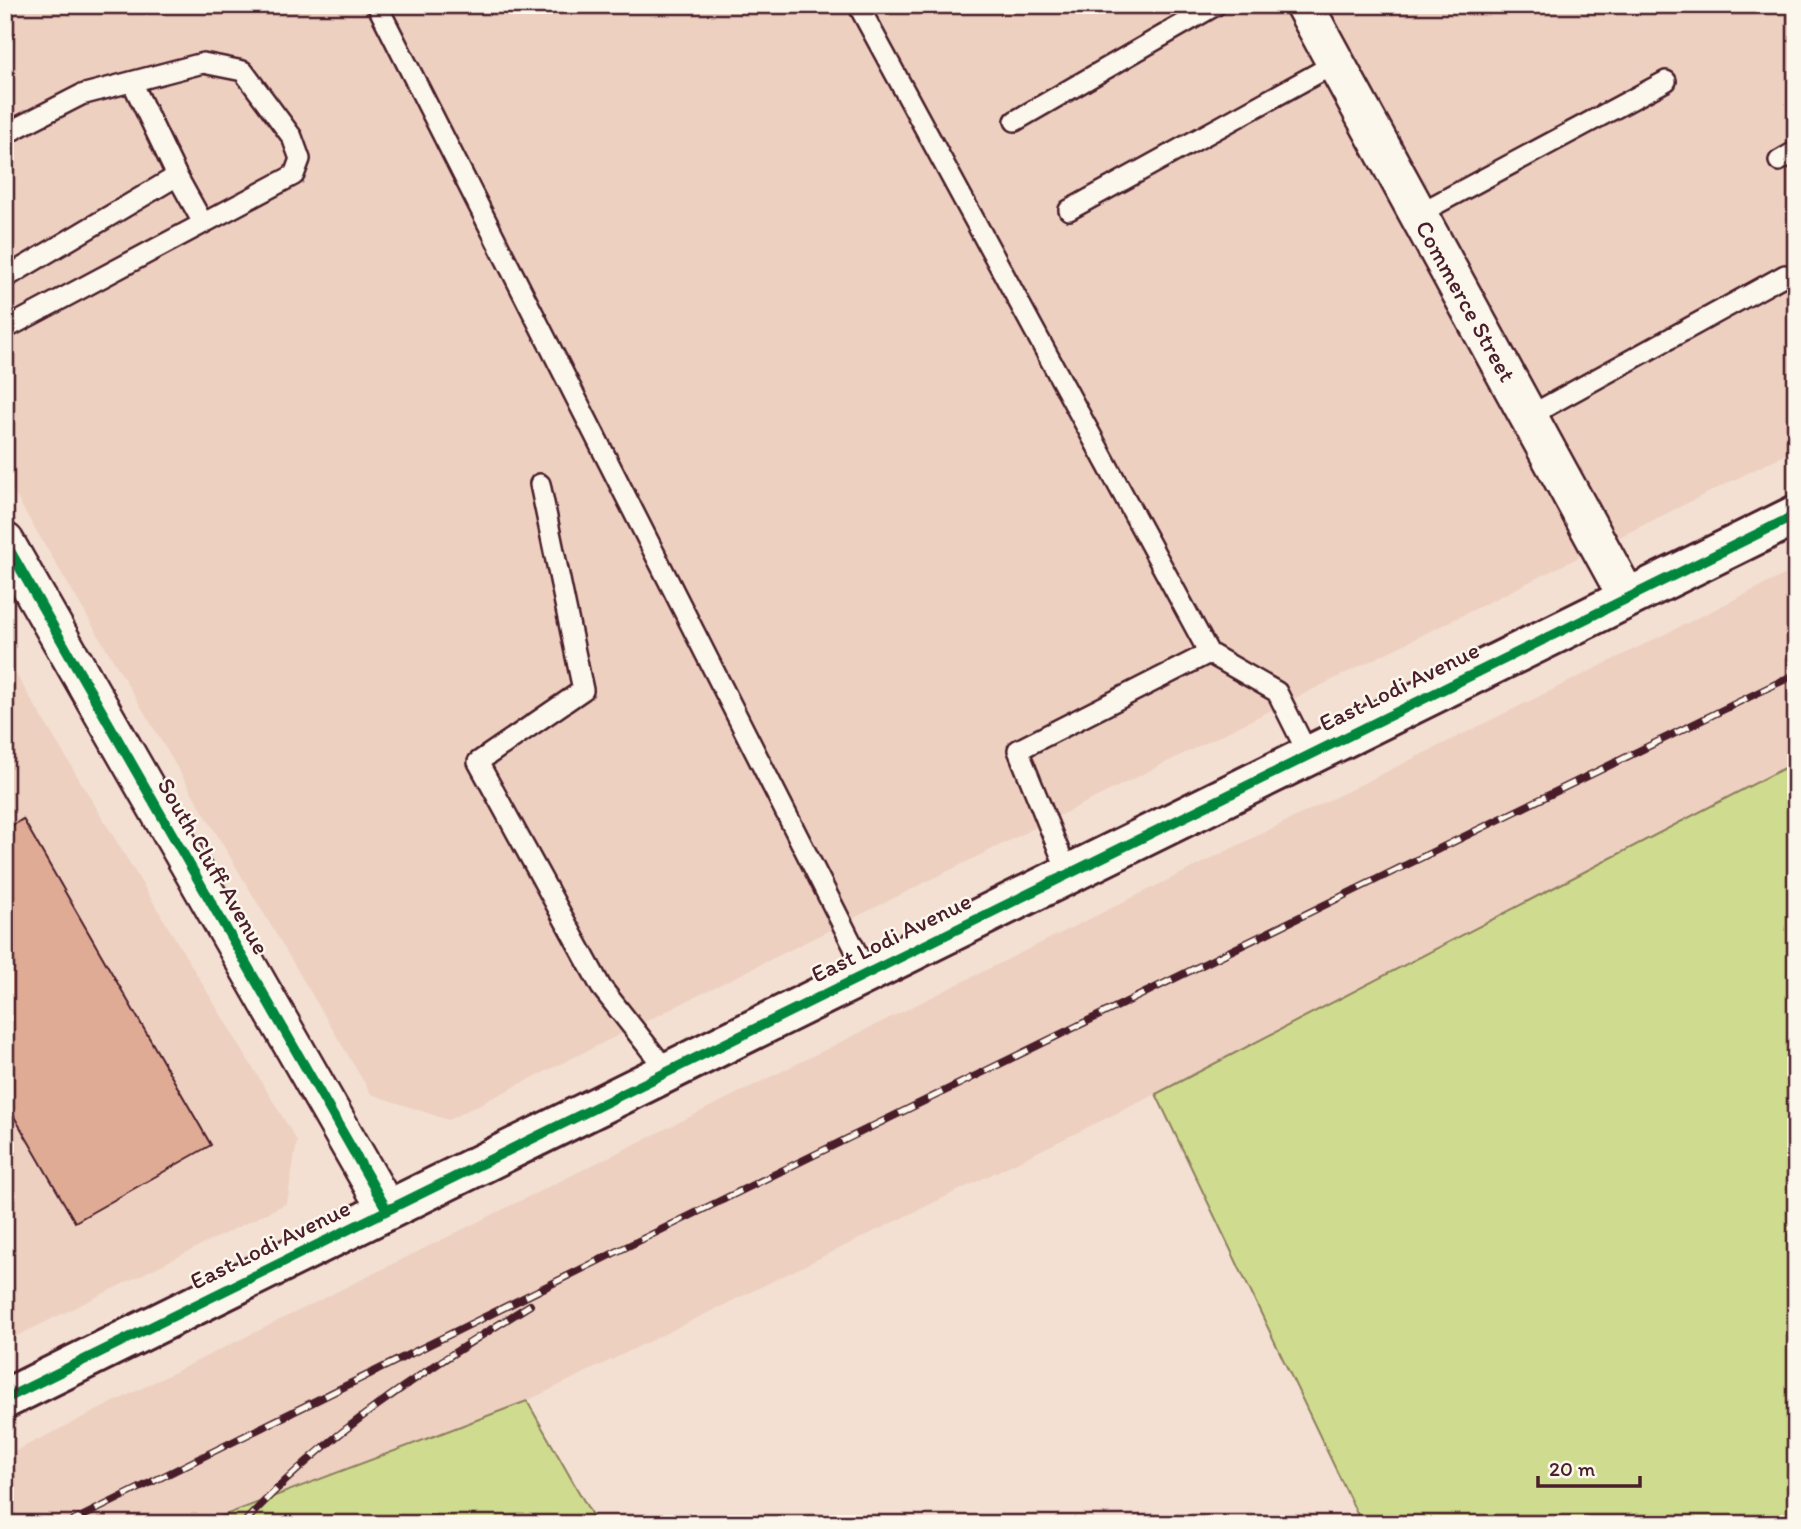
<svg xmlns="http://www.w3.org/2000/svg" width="1801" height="1529" font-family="Itim,sans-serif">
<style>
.built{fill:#edd0c0}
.green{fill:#cfdc8f;stroke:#8c7e5d;stroke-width:2}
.building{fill:#e0ab95;stroke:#4a1f2b;stroke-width:2}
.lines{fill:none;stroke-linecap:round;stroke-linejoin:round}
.service-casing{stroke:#4a1f2b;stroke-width:24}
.minor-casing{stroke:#4a1f2b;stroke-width:42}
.tertiary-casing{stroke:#4a1f2b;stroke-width:44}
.service{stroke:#fbf7ec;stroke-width:19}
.minor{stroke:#fbf7ec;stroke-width:37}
.tertiary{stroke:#fbf7ec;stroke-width:38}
.rail-casing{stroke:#4a1f2b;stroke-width:8}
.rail{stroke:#fbf7ec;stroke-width:5;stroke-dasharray:16;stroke-linecap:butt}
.cycleway-casing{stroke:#fbf7ec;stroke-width:15}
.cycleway{stroke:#00873e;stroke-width:10}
.labels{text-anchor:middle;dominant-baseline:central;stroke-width:5;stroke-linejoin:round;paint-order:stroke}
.street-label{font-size:24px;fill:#4a1f2b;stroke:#fbf7ec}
</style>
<rect width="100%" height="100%" fill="#f3e0d2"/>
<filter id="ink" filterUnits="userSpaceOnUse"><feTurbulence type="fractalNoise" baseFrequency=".0143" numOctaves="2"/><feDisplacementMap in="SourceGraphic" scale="14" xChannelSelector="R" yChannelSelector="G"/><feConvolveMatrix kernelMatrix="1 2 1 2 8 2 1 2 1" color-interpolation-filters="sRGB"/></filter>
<g filter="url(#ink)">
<path class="built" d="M5,5H1796V449L448,1120L371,1094L5,478Z
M1796,569V762L1156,1094L527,1401L219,1518L331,1524H5V1456Z
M5,656L297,1141L287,1203L5,1342Z"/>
<path class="green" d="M1796,762V1524H1362L1156,1094Z
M527,1401L597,1524H331L217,1518Z"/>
<path class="building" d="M23,819L211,1145L75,1222L5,1101V830Z"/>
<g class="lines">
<g class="service-casing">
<path id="service" d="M377,5L867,973
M858,5L1209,653
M1015,121L1216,5
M5,134L81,95L203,63L243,71L292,137L300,159L294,175L5,329
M1779,161L1796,151
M177,176L203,223
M1069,210L1336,63
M1418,214L1666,81
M5,278L177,176L132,82
M1529,416L1785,275
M540,484L583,690L478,762L601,987L667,1071
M1068,873L1018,750L1209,653L1277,692L1308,754"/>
</g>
<g class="minor-casing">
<path id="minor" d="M1304,5L1627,597
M5,542L387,1210"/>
</g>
<g class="tertiary-casing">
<path id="tertiary" d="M5,1399L1796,515"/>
</g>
<use href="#service" class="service"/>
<use href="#minor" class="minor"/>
<use href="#tertiary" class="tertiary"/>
<g class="rail-casing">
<path id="rail" d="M67,1524L618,1251L1796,674
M243,1524C324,1434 428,1368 530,1305"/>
</g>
<use href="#rail" class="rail"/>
<g class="cycleway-casing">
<path id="cycleway" d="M5,542L387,1210
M5,1399L1796,515"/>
</g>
<use href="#cycleway" class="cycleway"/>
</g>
</g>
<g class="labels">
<g class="street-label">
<text transform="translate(1466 301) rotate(61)">Commerce Street</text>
<text transform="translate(1399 686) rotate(-26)">East Lodi Avenue</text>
<text transform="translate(214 866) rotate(60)">South Cluff Avenue</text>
<text transform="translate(891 937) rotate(-26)">East Lodi Avenue</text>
<text transform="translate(270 1244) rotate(-26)">East Lodi Avenue</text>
</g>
</g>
<rect width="1801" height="1529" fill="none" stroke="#fbf7ec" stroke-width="28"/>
<rect x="14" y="14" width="1773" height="1501" fill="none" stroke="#4a1f2b" stroke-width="2.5" filter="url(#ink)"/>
<path d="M1538 1476v10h102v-10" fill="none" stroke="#4a1f2b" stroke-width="3.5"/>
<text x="1549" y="1476" font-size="21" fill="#4a1f2b" stroke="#fbf7ec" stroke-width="5" paint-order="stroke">20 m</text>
</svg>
